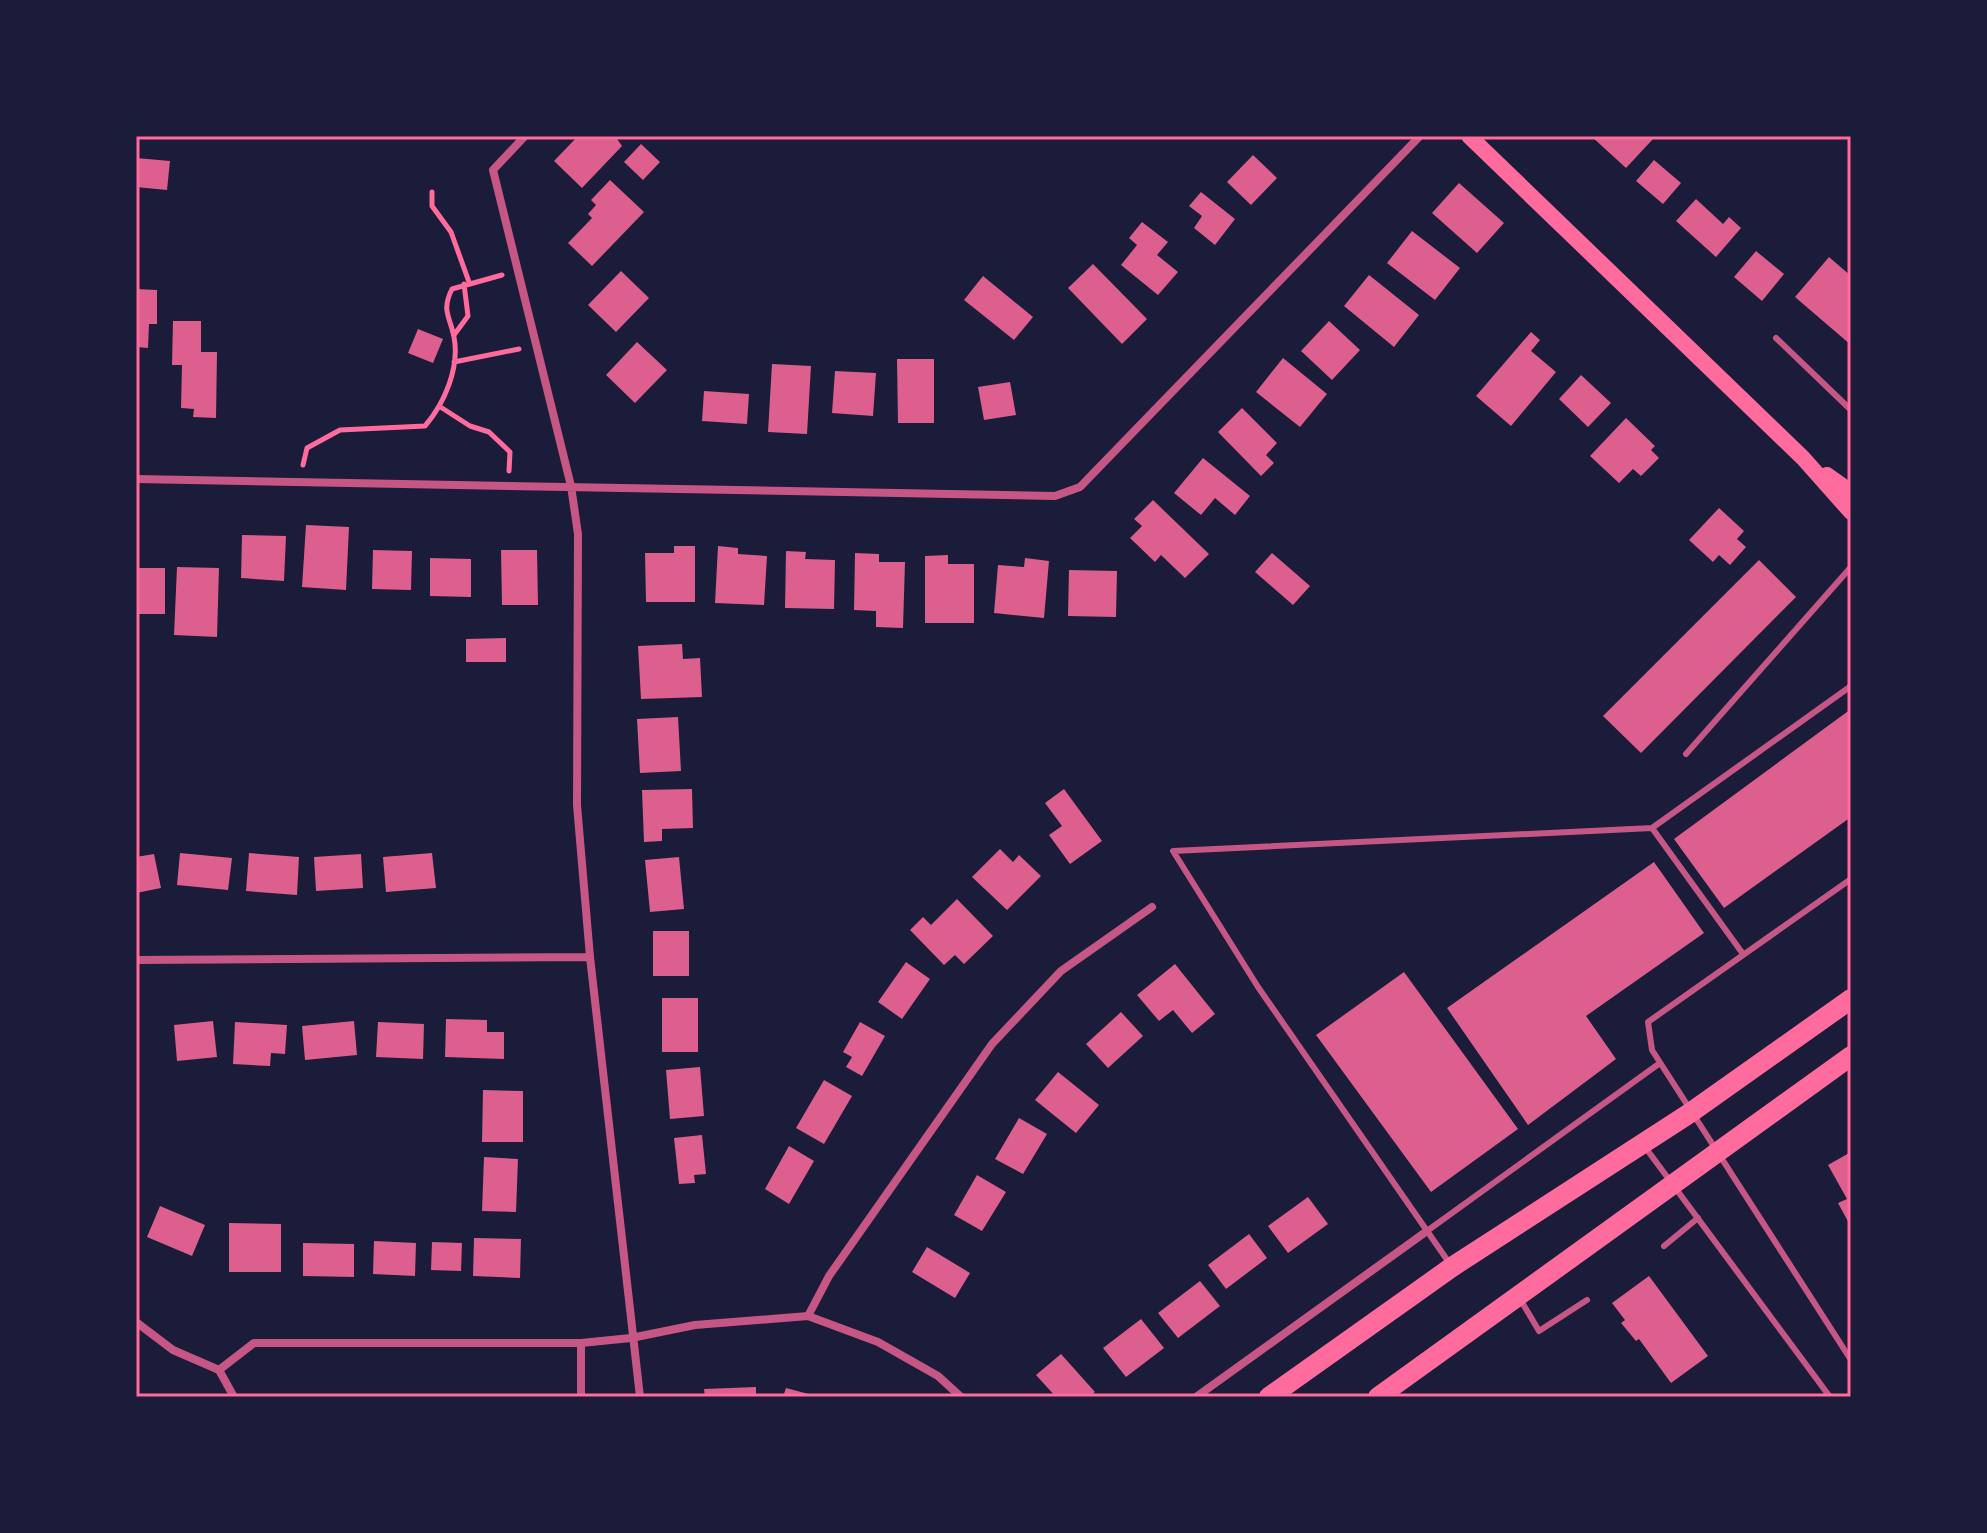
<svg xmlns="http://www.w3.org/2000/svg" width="1987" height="1533" font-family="'Source Sans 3',sans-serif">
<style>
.building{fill:#dd5f8e}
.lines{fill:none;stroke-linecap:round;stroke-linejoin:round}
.path{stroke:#ff6b9d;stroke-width:5}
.service{stroke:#c65784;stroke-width:6}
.minor{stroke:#c65784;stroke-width:8}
.secondary{stroke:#ff6b9d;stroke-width:16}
.primary{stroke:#ff6b9d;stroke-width:20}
.neatline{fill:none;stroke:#ff6b9d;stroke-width:3}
</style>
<rect width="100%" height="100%" fill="#1b1b3a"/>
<path class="building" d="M578,136H615L622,146L582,188L554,161Z
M1591,136H1649L1653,139L1626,168Z
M641,144L660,162L643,180L624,162Z
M1253,155L1277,178L1251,205L1227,182Z
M136,158L170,161L167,190L136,187Z
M1654,160L1681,183L1663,204L1636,181Z
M610,180L644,212L592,266L568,243L592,218L588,214L596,205L591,200Z
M1459,183L1504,223L1477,253L1432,213Z
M1201,192L1235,219L1215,245L1194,228L1202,216L1189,206Z
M1696,199L1723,224L1729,217L1741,228L1716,257L1676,221Z
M1142,222L1168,242L1157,255L1178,272L1158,295L1121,265L1137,245L1129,238Z
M1412,231L1460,268L1435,300L1387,263Z
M1756,251L1784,274L1762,301L1734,277Z
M1829,257L1851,276V345L1795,297Z
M1093,264L1147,319L1122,344L1068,288Z
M621,271L649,298L616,332L588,305Z
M1369,275L1419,315L1394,347L1344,306Z
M983,276L1033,317L1014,340L964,300Z
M136,289L157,290V324H149L148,348L136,347Z
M173,321H201V352H217L216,418L193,417L194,409L181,408L182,365H172Z
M1329,321L1360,350L1332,380L1301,351Z
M418,329L443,339L433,363L408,353Z
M1531,332L1540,340L1531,351L1556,372L1511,426L1476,396Z
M637,342L667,370L635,403L606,375Z
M1283,358L1327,394L1300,427L1256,392Z
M897,359H934V423H898Z
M772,364L811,366L807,434L768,432Z
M835,371L876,373L873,416L832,413Z
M1581,375L1611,403L1588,427L1559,399Z
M1010,382L1016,415L984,420L978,387Z
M704,391L749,394L747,424L702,421Z
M1242,408L1277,443L1266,455L1274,463L1261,476L1218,432Z
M1626,418L1655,446L1651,450L1659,458L1641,476L1633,469L1619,483L1590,456Z
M1203,458L1250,496L1235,515L1215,498L1201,515L1174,493Z
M1153,500L1209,554L1185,578L1161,555L1155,562L1130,538L1142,526L1134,519Z
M1719,508L1744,531L1737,539L1746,547L1730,565L1719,555L1713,562L1689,540Z
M306,525L349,527L346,590L302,587Z
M242,535L286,536L284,581L241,578Z
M674,546H695V602H646L645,553H674Z
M718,546L738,548V554L767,556L764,605L715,603Z
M373,550L412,551L411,590L372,589Z
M501,550H537L538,605H502Z
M786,551L806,552L805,559L835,560L834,609L785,608Z
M855,553L879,554V562H905L903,628L876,627V611L854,610Z
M1272,553L1310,586L1293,605L1255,572Z
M948,555V564H974V623H925V556Z
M430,558L471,559V597L430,596Z
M1025,558L1049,561L1044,618L994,613L998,565L1024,567Z
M1759,560L1796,597L1641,753L1603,716Z
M177,567L219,568L217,637L174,635Z
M136,568H165V614H136Z
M1069,570L1117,571L1116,617L1068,616Z
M506,638V662H466V639Z
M682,644L683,659L700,658L702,697L641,699L638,646Z
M1851,709V817L1724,908L1674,839Z
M678,717L681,771L640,773L637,719Z
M692,789L693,828L662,829V841L644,842L642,790Z
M1064,789L1102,841L1070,864L1049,835L1062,826L1045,803Z
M1000,849L1013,862L1019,855L1041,876L1007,910L972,877Z
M180,853L232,858L228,890L177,885Z
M249,853L299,857L297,895L246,891Z
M432,853L436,888L386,892L383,857Z
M154,854L161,888L136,893V857Z
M361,854L363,888L316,891L314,857Z
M679,857L684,909L650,912L645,860Z
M1654,862L1704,933L1586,1016L1616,1059L1528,1125L1447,1008Z
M957,899L993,936L964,964L955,955L944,965L910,930L923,917L931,925Z
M653,931H689V976H653Z
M906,962L930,979L902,1019L878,1002Z
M1175,964L1215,1014L1192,1033L1173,1010L1159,1021L1137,995Z
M1404,972L1518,1129L1431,1192L1316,1035Z
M662,998H698V1052H662Z
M1121,1012L1143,1036L1108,1068L1086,1044Z
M446,1019L487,1020V1032H504V1059L445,1057Z
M213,1021L217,1057L177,1061L174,1025Z
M354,1021L357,1055L305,1060L302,1026Z
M235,1022L287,1025L285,1054L271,1053L270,1066L233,1064Z
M378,1022L424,1024L423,1059L376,1057Z
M860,1022L885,1036L862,1076L846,1067L852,1057L843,1052Z
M700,1067L704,1116L670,1119L666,1070Z
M1058,1072L1099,1105L1076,1133L1035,1100Z
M824,1080L852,1096L824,1144L796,1128Z
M483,1090L523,1091V1142H482Z
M1019,1118L1047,1134L1023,1174L995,1159Z
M702,1135L706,1174L694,1175L695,1183L679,1184L674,1138Z
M789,1146L814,1161L789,1204L765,1189Z
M1851,1152V1227L1838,1203L1847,1199L1828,1165Z
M484,1157L518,1159L516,1212L482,1211Z
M977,1175L1006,1192L982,1231L954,1215Z
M1308,1197L1328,1224L1288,1253L1268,1226Z
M160,1206L205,1225L192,1256L147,1237Z
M229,1223L281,1224V1272H229Z
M1249,1234L1267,1258L1226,1289L1208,1265Z
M474,1238L521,1239L520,1278L473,1276Z
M374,1241L416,1243L415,1276L373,1274Z
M432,1242L462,1243L461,1271L431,1270Z
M303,1243L354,1244V1277L303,1276Z
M927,1247L970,1273L955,1298L912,1272Z
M1649,1276L1708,1356L1671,1383L1639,1339L1636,1341L1621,1323L1625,1320L1612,1303Z
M1200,1281L1220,1306L1178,1338L1158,1313Z
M1141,1319L1164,1348L1126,1377L1103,1348Z
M1061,1354L1095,1392L1089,1397H1056L1036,1375Z
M756,1387V1397H705L704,1389Z
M786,1388L816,1396V1397H783Z"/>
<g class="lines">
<path class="path" d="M432,192V206L451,232L469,282
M454,335L468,316L464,284
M454,362L519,349
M442,408L470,426L489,432L510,452L509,471
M303,465L307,448L340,430L425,426C444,404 460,368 454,337C450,316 441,311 452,289L502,275"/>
<path class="service" d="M1776,338L1851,410
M1686,754L1851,567
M1652,828L1851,686
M1851,879L1648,1022L1652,1050L1851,1360
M1645,1147L1830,1397
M1427,1231L1660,1063
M1664,1246L1698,1218
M1450,1264L1258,987L1173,851L1652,828L1743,954
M1520,1299L1539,1331L1587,1300
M1850,1397H1851"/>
<path class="minor" d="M525,136L493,170L571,486L578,534L577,805L590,957L640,1397
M136,479L1055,496L1080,487L1420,136
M136,960L590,957
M808,1316L829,1276L992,1044L1061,971L1152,907
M136,1322L173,1350L219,1370L234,1397
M219,1370L254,1343H581L631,1338L695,1325L808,1316L878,1342L938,1376L961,1397
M581,1397V1343
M1196,1397L1427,1231"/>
<path class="secondary" d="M1469,136L1803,458L1851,512
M1827,475L1851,492"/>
<path class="primary" d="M1269,1397L1452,1267L1690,1113L1851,999
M1378,1397L1851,1056"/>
</g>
<rect width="1987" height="1533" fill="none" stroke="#1b1b3a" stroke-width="276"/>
<rect x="138" y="138" width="1711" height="1257" class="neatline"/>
</svg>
